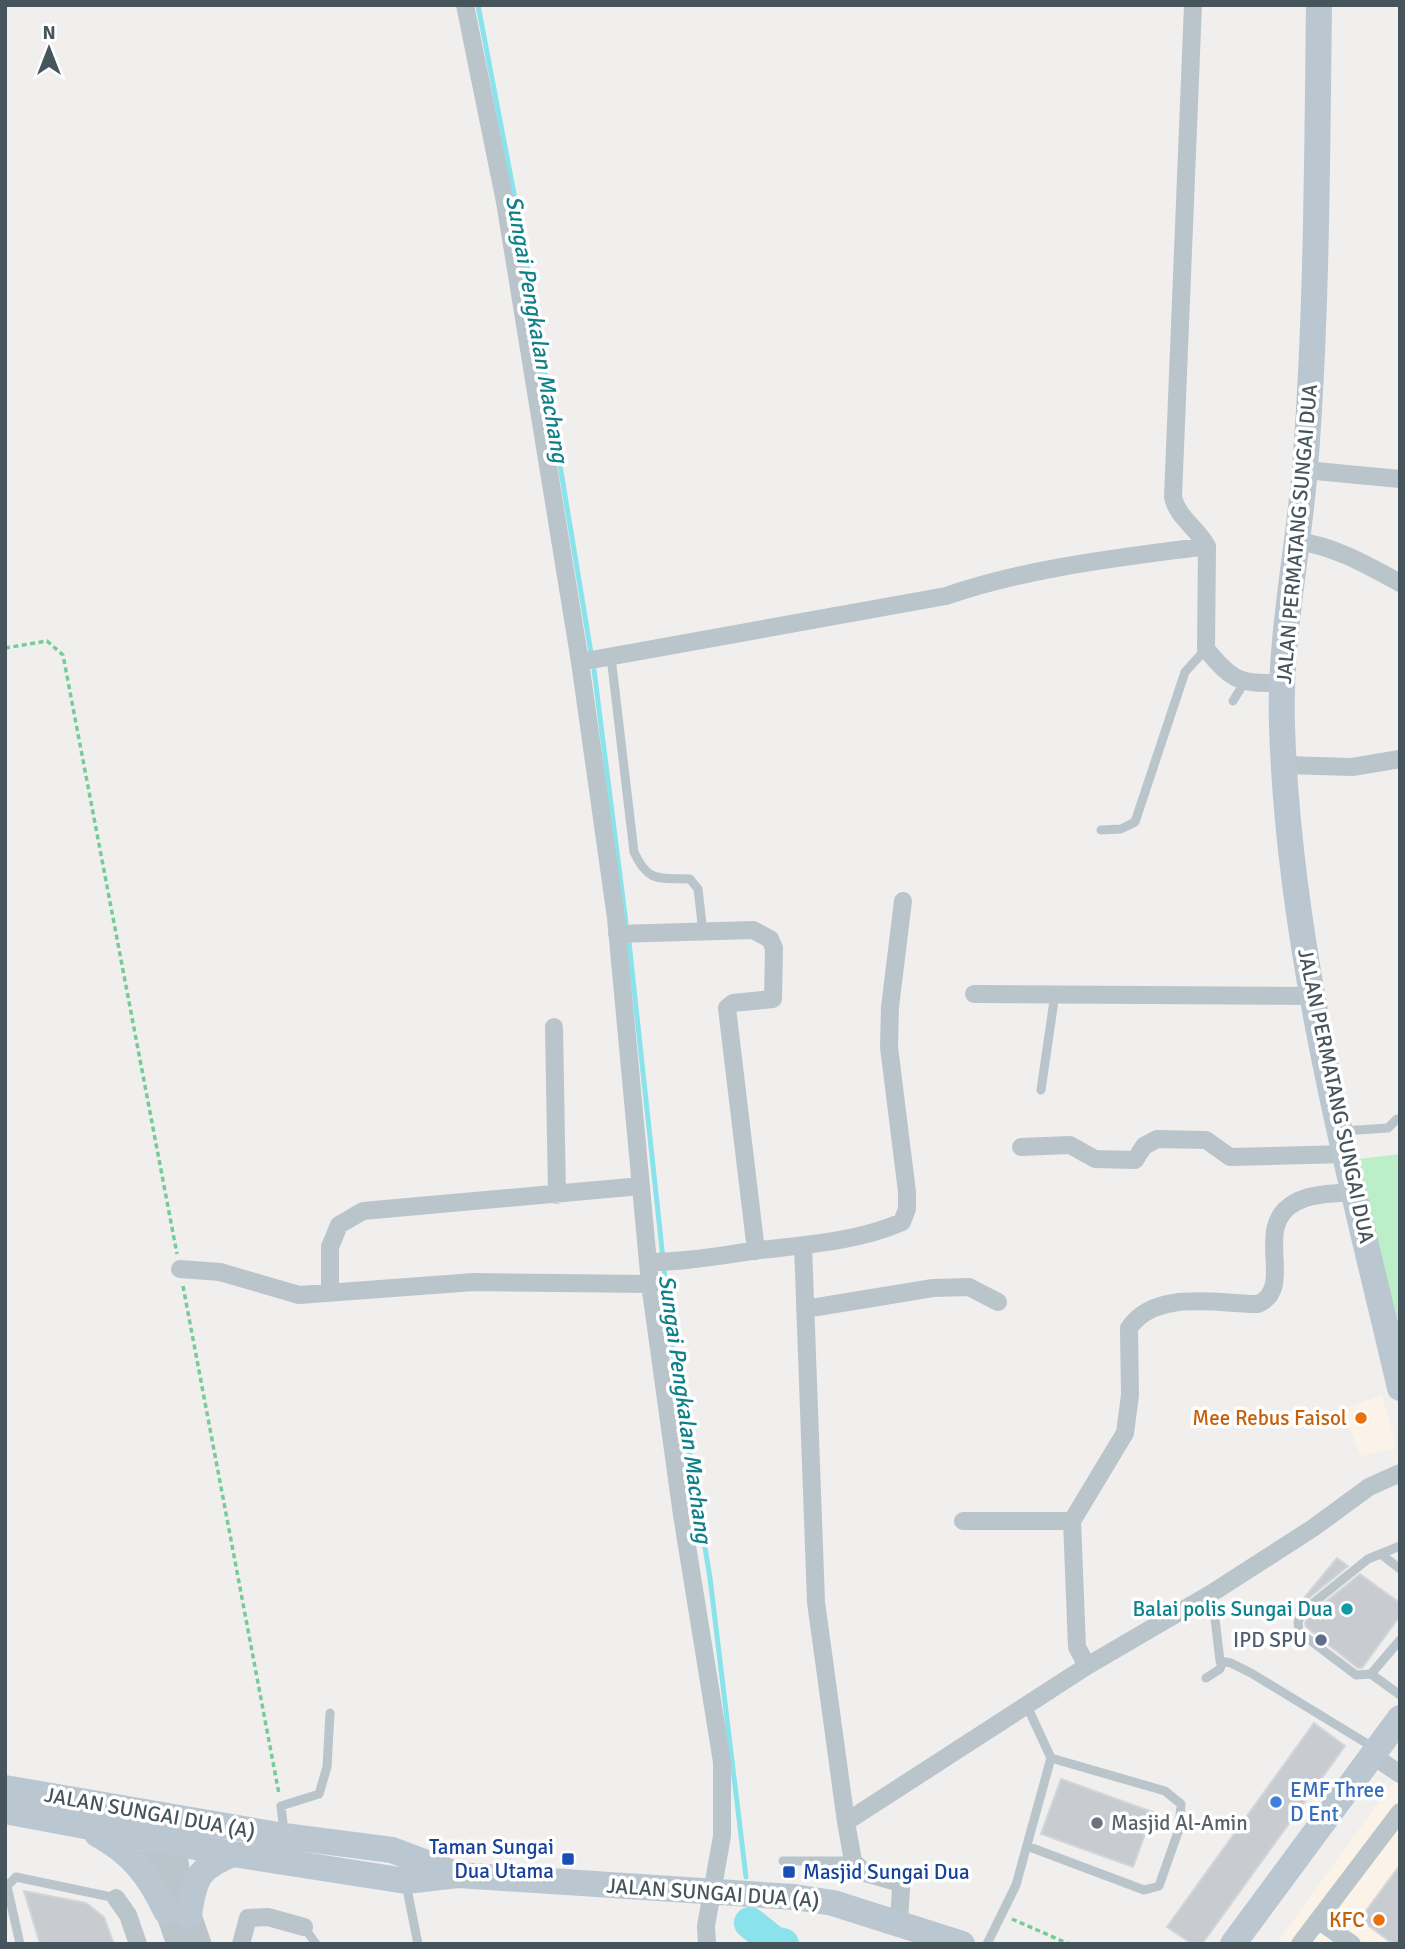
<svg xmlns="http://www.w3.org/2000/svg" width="1405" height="1949" font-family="Signika,sans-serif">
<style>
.commercial{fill:#fbf3e7}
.green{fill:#bceec9}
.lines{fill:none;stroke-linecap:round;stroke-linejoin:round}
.stream{stroke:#8ae3eb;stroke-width:5}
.river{stroke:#8ae3eb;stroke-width:32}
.building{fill:#c8ccd1;stroke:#d2d5da;stroke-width:2}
.path{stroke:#75cc96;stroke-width:3.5;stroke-dasharray:5 3.5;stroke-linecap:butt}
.service{stroke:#bac5cb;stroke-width:9}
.minor{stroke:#bac5cb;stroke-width:18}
.tertiary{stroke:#bac5cb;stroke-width:23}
.secondary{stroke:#bac7d0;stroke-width:26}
.food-dot{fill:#e8710a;stroke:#fff;stroke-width:2.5}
.culture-dot{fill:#0f9aa8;stroke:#fff;stroke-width:2.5}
.service-dot{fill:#5c6f8a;stroke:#fff;stroke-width:2.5}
.shop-dot{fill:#3f7fe0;stroke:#fff;stroke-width:2.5}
.worship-dot{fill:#6b7280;stroke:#fff;stroke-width:2.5}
.transit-dot{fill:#1a4fb4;stroke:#fff;stroke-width:2.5}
.labels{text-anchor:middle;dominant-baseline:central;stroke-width:7;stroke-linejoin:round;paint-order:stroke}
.street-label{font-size:21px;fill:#46545b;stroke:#fff}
.food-label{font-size:21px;fill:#c56008;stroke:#fff;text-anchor:end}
.culture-label{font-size:21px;fill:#0d838f;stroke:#fff;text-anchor:end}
.service-label{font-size:21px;fill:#4e5e75;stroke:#fff;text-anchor:end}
.shop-label{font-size:21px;fill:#366cbe;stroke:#fff;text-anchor:start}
.worship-label{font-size:21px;fill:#5b616d;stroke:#fff;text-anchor:start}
.transit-label{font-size:21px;fill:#164399;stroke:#fff;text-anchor:end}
.water-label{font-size:23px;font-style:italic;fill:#0f7f89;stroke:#fff}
</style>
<rect width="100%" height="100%" fill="#f1eeee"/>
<path class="commercial" d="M1382,1395L1397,1448L1361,1456L1342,1410Z
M1400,1773V1944H1276Z"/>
<path class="green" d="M1400,1154V1338L1359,1159Z"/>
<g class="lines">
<path class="stream" d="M478,5L523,241L591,653
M594,670L626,923
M629,942L673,1352L710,1578L746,1877"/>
<path class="river" d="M750,1923L774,1942L783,1944"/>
</g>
<path class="building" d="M1337,1558L1348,1566L1298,1607L1292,1617L1290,1615Z
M1360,1574L1400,1603V1616L1362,1668H1358L1306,1627L1305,1623L1308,1616Z
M1314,1723L1345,1746L1202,1944H1192L1167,1927Z
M1061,1779L1153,1812L1133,1867L1041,1834Z
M1400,1865V1944H1393L1360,1919Z
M24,1891L86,1903L104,1917L114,1944H40Z"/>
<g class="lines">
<path class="path" d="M5,648L47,641L63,655L177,1254
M183,1286L279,1794
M1012,1919L1069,1944"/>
<path class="service" d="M611,657L634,852C648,883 659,878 690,879L698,889L703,932
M1233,701L1244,683
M1101,830L1121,829L1135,822L1185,672L1206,649
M1041,1090L1055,994
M1343,1131L1388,1128L1397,1119
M1400,1546L1368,1559L1302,1612L1298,1622L1299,1632L1356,1675L1371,1674L1400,1695
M1381,1554L1400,1569
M1212,1593L1220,1661L1231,1663L1251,1673L1376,1749
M1371,1674L1400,1640
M1206,1678L1220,1669L1222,1662
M1026,1704L1051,1758
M284,1832L281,1806L319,1794L327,1767L330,1713
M783,1861H853
M406,1884L418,1944
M304,1927L316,1944
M20,1944L7,1886L16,1877L116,1898
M987,1944L1016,1885L1051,1758L1165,1791L1181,1804L1179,1829L1159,1886L1144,1890L1027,1846"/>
<path class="minor" d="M465,5L505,202L580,662L616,918L650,1284L682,1515L722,1762V1836L706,1926L707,1944
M1193,5L1173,497C1177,517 1197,528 1207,546L1206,649C1235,684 1240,683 1284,683
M1305,470L1400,479
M1297,541C1334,546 1367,565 1400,583
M580,662L946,596C1031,567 1118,558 1207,546
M1284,765L1352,767L1400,759
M617,934L753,930L770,939L774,948L773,999L733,1003L727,1008L756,1251
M974,994L1312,996
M554,1027L557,1195
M1021,1147L1070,1145L1095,1159L1135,1160L1144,1146L1157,1139L1206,1140L1230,1157L1346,1154
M803,1245L816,1602L846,1822L853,1861L865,1873L897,1882L901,1889L899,1921
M648,1262C686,1262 722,1255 760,1250C807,1245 859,1241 902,1222L907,1209V1192L889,1047L890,1007L903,901
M180,1269L220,1272L299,1295L474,1282L650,1284
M330,1292V1247L339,1225L363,1211L641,1186
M805,1309L933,1288L969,1287L998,1302
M963,1521H1072
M1087,1666L1077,1647L1072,1521L1125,1433L1130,1395L1129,1328C1155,1289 1218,1304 1258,1304C1297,1287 1250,1226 1296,1202C1313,1193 1335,1194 1354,1192
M1373,1756L1400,1774
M846,1822L1087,1666L1212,1593L1313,1528L1369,1487L1400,1473
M116,1898L128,1915L138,1944
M1318,1920L1352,1944
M241,1944L248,1918L268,1917L304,1927
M1300,1944L1400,1812"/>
<path class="tertiary" d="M155,1824C148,1862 165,1908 178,1944
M177,1828C171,1864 188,1910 200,1944"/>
<path class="secondary" d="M1319,5C1317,160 1317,314 1305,468C1298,554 1279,639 1282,726C1289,951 1349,1170 1400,1388
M5,1788L284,1836L392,1850L453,1873
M5,1811L233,1854L406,1881L458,1875L794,1897L833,1903L962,1944
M97,1834C132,1853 149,1875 166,1911
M189,1915C194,1879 198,1867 233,1854
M1233,1944L1400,1718"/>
</g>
<g class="food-dot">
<circle cx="1361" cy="1418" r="7"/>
<circle cx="1379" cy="1920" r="7"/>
</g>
<circle class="culture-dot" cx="1347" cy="1609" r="7"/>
<circle class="service-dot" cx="1321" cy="1640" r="7"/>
<circle class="shop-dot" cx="1276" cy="1802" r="7"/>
<circle class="worship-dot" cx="1097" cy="1823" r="7"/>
<g class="transit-dot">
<rect x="561" y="1852" width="14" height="14" rx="3.5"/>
<rect x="782" y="1865" width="14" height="14" rx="3.5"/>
</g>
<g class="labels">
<g class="street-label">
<text transform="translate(1297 534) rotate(-85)">JALAN PERMATANG SUNGAI DUA</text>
<text transform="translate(1336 1096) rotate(78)">JALAN PERMATANG SUNGAI DUA</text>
<text transform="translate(150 1813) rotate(10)">JALAN SUNGAI DUA (A)</text>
<text transform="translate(713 1893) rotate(4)">JALAN SUNGAI DUA (A)</text>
</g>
<g class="food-label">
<text x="1347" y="1418">Mee Rebus Faisol</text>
<text x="1365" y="1920">KFC</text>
</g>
<g class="culture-label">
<text x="1333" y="1609">Balai polis Sungai Dua</text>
</g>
<g class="service-label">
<text x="1307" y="1640">IPD SPU</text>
</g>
<g class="shop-label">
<text x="1290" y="1790">EMF Three<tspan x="1290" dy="24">D Ent</tspan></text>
</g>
<g class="worship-label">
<text x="1111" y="1823">Masjid Al-Amin</text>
</g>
<g class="transit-label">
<text x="554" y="1847">Taman Sungai<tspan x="554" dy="24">Dua Utama</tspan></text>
<text x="803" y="1872" text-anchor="start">Masjid Sungai Dua</text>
</g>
<g class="water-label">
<text transform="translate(537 329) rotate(80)">Sungai Pengkalan Machang</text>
<text transform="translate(685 1409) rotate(82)">Sungai Pengkalan Machang</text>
</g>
</g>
<rect width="1405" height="1949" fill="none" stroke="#46545b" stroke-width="14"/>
<g transform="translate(49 49)" stroke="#ffffff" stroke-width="5" paint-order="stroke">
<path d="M0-5L12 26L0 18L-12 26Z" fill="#46545b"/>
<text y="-10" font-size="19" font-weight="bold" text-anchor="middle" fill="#46545b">N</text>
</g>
</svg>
